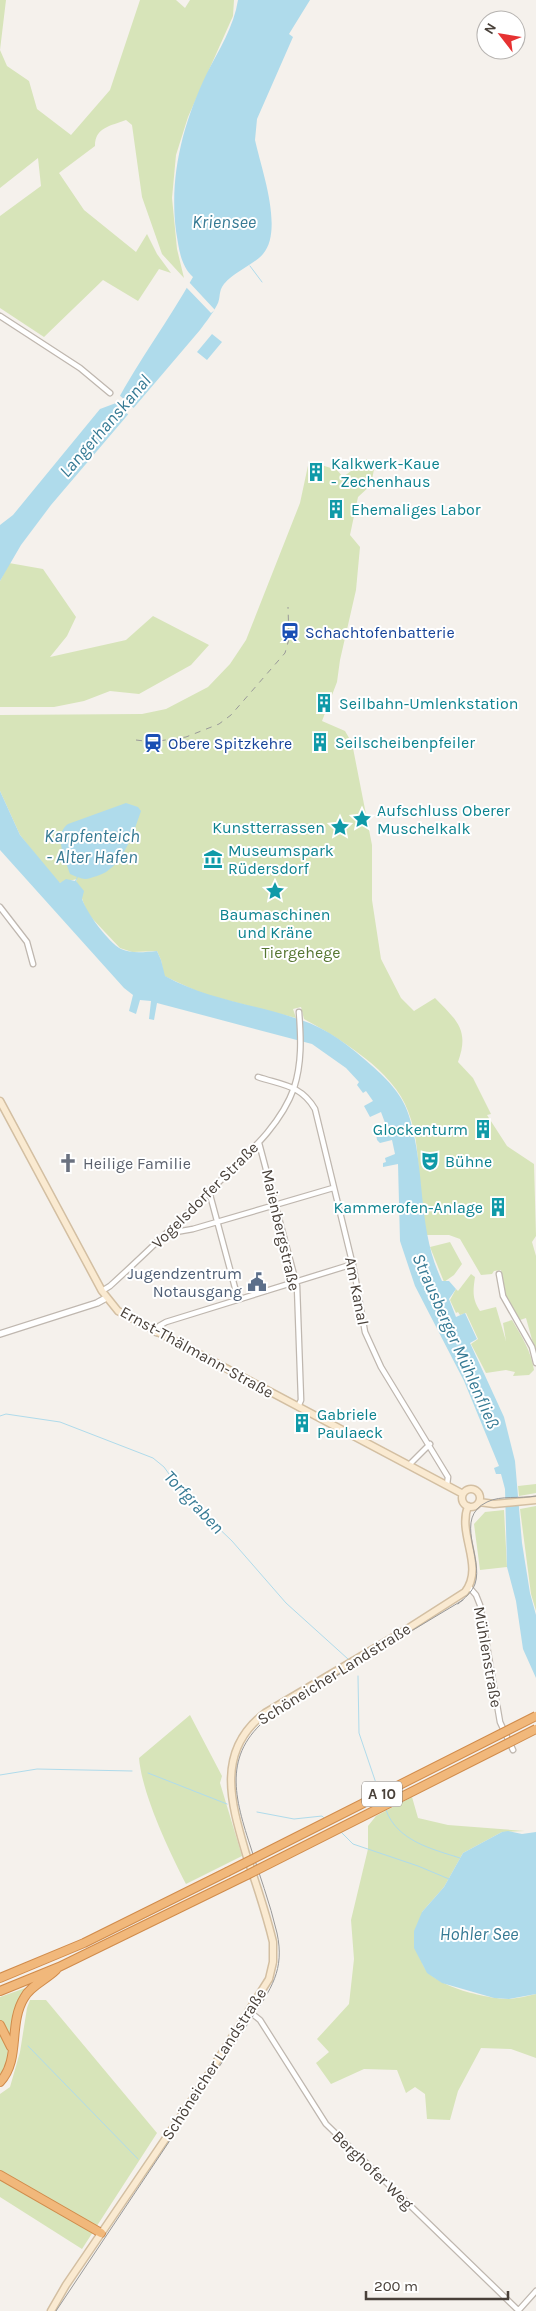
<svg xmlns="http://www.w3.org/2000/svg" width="536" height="2311" font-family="Karla,sans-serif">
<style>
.green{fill:#d7e4b9}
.water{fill:#afdbeb}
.pier{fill:#f5f1ec}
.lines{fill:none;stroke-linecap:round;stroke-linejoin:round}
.stream{stroke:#afdbeb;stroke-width:1}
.minor-casing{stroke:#bfb7af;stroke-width:7}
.tertiary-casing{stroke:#bfb7af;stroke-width:8}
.secondary-casing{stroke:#d3bfa2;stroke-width:9}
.motorway-casing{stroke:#d08b4b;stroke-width:10}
.minor{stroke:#fff;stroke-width:4.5}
.tertiary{stroke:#fff;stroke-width:5.5}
.secondary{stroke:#faead1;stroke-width:6}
.motorway{stroke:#f1b87b;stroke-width:8}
.tram{stroke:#999;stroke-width:1}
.rail{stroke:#999;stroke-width:1;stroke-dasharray:6 6;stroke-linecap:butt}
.motorway-bridge-casing{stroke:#d08b4b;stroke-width:10;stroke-linecap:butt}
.motorway-bridge{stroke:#f1b87b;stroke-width:8}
.labels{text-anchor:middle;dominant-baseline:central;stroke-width:4;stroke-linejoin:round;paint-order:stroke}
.shield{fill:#fff;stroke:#807a75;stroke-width:1}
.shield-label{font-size:15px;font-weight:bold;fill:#49413a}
.culture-label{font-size:16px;fill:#0d838f;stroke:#fff;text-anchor:start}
.transit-label{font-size:16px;fill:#164399;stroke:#fff;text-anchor:start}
.park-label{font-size:16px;fill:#567632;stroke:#fff}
.worship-label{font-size:16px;fill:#5b616d;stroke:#fff;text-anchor:start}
.street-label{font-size:16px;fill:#49413a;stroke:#fff}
.service-label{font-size:16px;fill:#4e5e75;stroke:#fff;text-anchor:end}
.water-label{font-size:18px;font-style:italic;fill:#367a94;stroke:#fff}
</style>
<rect width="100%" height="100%" fill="#f5f1ec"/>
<path class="green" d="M0,0H6L0,50L7,66L29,81L37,109L71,135L110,90L140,0H176L185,8L190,0H234L233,16L188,117L176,155L172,198L177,249L184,278L162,254L142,197L132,125L126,120C111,126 95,127 95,146L59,173L84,210L136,252L147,234L157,254L171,273L159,269L138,301L103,280L44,337L0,308V216L41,186L38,158L0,188Z
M369,459L375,464L371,485L358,497L350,535L360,547L356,590L340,660L337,682L322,721L345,731L352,743L372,845V900L381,959L401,998L414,1011L435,998C456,1020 470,1029 458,1062L473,1078L491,1114L487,1115L507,1146L534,1164L536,1236L532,1242L536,1256V1354L526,1318L520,1320L507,1301L501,1270L494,1271L492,1274L481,1275L460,1239L449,1235H426C424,1220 421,1205 420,1190C418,1163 418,1136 408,1111C394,1071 339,1038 304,1019L301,1007L293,1009L296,1018L203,994L164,976L161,960L157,951L132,952L120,948L87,913L76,881L77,879L60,883L56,881L20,835L0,791V715L142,714L166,709L208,687L230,664L246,640L300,503L309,461L337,470L343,477L359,465L360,460Z
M9,563L43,569L76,617L67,636L50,657L126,640L153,616L209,645L191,665L139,694L110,691L84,701L54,707H0V581Z
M450,1242L462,1264L454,1275L444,1282L430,1247Z
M471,1274L475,1277C473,1291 472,1299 480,1311L496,1307L506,1341L504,1342L506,1341L503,1323L512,1320C522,1337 531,1351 534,1370L529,1375L513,1376L515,1372L506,1370L486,1373L471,1344L478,1339L466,1313L460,1315L458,1312L456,1313L450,1300L456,1289L458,1291Z
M536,1484V1493L519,1496L518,1486Z
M536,1506V1611L531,1594L520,1509Z
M504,1510L507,1567L480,1570L474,1524L485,1512Z
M190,1715L222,1776L220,1783L242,1856L186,1884C169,1851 142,1794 139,1758Z
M412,1797L418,1818L448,1825L525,1831L502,1832L463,1853L444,1887L422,1912C422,1927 418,1947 422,1962C428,1986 487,1999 510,1999C519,1998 527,1996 536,1994V2058L511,2049L481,2048L458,2091L450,2120L427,2119L425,2094L415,2087L406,2093L397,2070L364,2069L331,2084L316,2063L329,2052L317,2039L349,2004L354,1959L351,1920L368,1849V1826L376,1816Z
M31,1986L22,1996L12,2044L5,2027L0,2022V1997Z
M30,2000H46L157,2133L82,2249L0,2197V2094L10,2087L20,2052L27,2008Z
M0,2028C9,2044 12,2061 0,2076Z"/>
<path class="water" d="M238,0H310L289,34L293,37L257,119L255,140C261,168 284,230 263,254C252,266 235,271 224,284C218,291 221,298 217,305C213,313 206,322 200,330L51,505L21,545L0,581V525L13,515L100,409L116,403C139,360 169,320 193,277C180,265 179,248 176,231C169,176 183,123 207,73C219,50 234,26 238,0Z
M212,334L222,342L207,360L197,352Z
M0,791L20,835L60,883L66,879L75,881L77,877L70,874C65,859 53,835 68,824L126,803L138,807L141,811C133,834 122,869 97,876C89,878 86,881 78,877L76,881L84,891L82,899C87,913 108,942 121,949C132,954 145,952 157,951L161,960L165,976C208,1000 255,1004 301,1020C327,1028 351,1047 371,1065C388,1080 404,1096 410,1119C426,1174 417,1228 442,1281H449L456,1289L449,1299L456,1317L465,1313L477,1339L470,1343L504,1417L515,1461L522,1543L530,1593L536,1615V1678L523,1649L516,1601L507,1567L505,1489L501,1474H496L494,1468L499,1466L464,1381L415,1286L400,1241L398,1164L383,1167V1163L386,1162L385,1158L395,1154L392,1140L380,1143L377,1140L376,1134L388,1131L381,1112L370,1117L364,1106L373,1101L366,1091L363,1093L357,1085L359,1082L346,1068L312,1044L157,1003L154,1020L149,1019L151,1001L140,1000L136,1014L129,1011L133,995L124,988L0,850Z
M508,1831L522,1834L536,1832V1994L509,1999L494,1998L442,1983L427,1973L414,1948V1931L422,1912L444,1887L463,1853L502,1832Z"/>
<path class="pier" d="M188,281L215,310L211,313L185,286Z
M118,394L136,410L131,417L113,401Z"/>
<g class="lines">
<path class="stream" d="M250,266L262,282
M0,1416L6,1414L60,1422L153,1458L164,1467L184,1495L232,1541L286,1603L348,1659
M358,1676L359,1733L379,1792
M148,1773L227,1804
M0,1775L37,1769L132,1771
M386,1810C397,1841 432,1849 460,1858
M257,1812L294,1819L322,1816L324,1818
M341,1832L353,1844L418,1866L449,1879
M28,2046L138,2159"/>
<g class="minor-casing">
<path id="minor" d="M0,316L80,368L110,393
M0,907L27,942L33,964
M258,1077C282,1085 301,1085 315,1109L354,1270L365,1332L381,1367L448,1477L447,1485
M259,1143L297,1286L301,1400L298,1407
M209,1191L238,1299
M172,1229L176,1232L193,1229L333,1188
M499,1274L503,1296L532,1347L536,1363
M102,1291L110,1286C144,1255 177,1223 210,1191C240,1160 279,1130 294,1088C302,1063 301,1038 299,1012
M156,1333L159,1326L166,1322L353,1264
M409,1465L430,1444
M469,1587L476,1595L480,1605L500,1722L513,1750
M250,2012L260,2020L326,2124L519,2311
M518,2311L536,2291"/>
</g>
<g class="tertiary-casing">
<path id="tertiary" d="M0,1334L97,1303L106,1298"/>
</g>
<g class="secondary-casing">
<path id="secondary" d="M0,1101L102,1291L118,1311L463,1494
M462 1498a9 9 0 1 1 18 0a9 9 0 1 1-18 0Z
M479,1502L494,1504L536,1500
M51,2311L66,2285L198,2091L269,1979L273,1962V1942C266,1913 256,1883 246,1854C231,1803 215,1751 265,1713L404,1631L465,1592C485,1566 457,1535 468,1506"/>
</g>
<g class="motorway-casing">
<path id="motorway" d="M0,1978L84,1943L227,1872
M0,1991L59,1967L247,1875
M0,2025L11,2047
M0,2082C21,2060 8,2024 24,1998C30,1986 46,1980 56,1970
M0,2175L101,2233"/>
</g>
<use href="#minor" class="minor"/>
<use href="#tertiary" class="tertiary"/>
<use href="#secondary" class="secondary"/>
<use href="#motorway" class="motorway"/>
<path class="tram" d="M458,1604C465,1598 472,1592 475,1584C484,1558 453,1518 487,1502C501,1495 520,1499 536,1496
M56,2311L251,2019C271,1989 285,1970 277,1933C270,1903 259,1874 250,1845C233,1793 223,1751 273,1714L463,1600"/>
<path class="rail" d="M136,740L152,742L186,737L219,724L231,715L285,653L289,639L288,607"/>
<g class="motorway-bridge-casing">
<path id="motorway-bridge" d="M227,1872L536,1716
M247,1875L536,1729"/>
</g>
<use href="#motorway-bridge" class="motorway-bridge"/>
</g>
<defs>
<g id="building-bare" transform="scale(1.5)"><path d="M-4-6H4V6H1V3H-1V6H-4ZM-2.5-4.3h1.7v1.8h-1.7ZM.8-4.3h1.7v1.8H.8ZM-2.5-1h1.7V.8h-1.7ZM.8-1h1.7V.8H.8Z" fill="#0f9aa8" stroke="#fff" stroke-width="2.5" paint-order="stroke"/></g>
<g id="station-bare" transform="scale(1.5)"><path d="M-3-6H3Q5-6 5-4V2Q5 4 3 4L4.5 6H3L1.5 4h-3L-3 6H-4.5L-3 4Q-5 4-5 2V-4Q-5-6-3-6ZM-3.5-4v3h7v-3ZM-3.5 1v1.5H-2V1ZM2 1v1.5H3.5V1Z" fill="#1a4fb4" stroke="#fff" stroke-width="2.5" paint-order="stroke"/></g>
<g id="sight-bare" transform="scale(1.5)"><path d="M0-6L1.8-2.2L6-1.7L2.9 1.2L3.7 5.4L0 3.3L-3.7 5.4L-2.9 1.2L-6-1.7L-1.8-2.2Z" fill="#0f9aa8" stroke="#fff" stroke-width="2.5" paint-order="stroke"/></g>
<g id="museum-bare" transform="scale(1.5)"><path d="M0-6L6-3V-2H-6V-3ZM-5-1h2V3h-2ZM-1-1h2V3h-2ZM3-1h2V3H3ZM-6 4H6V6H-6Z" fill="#0f9aa8" stroke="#fff" stroke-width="2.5" paint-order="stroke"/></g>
<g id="theatre-bare" transform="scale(1.5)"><path d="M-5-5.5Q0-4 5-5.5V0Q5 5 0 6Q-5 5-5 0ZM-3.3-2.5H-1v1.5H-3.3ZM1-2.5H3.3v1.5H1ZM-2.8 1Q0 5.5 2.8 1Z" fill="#0f9aa8" stroke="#fff" stroke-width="2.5" paint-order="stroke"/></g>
<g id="church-bare" transform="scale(1.5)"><path d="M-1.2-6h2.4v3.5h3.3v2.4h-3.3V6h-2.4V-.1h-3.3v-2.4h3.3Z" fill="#6b7280" stroke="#fff" stroke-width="2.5" paint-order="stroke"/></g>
<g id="civic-bare" transform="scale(1.5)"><path d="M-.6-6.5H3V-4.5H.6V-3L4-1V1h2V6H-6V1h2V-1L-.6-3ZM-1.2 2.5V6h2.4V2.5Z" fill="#5c6f8a" stroke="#fff" stroke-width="2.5" paint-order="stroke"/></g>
</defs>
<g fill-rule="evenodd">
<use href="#building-bare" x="316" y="472"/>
<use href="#building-bare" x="336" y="509"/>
<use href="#station-bare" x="290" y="632"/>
<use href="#building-bare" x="324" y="703"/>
<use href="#building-bare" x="320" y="742"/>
<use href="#station-bare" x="153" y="743"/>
<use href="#sight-bare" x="362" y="819"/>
<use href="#sight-bare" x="340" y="827"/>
<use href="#museum-bare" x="213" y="859"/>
<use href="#sight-bare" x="275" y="891"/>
<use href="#building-bare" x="483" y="1129"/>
<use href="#theatre-bare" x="430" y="1161"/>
<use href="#church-bare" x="68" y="1163"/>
<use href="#building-bare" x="498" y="1207"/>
<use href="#civic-bare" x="257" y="1282"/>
<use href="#building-bare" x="302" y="1423"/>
</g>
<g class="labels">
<rect class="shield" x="362" y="1781.5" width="40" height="25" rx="4"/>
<g class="shield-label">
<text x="382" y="1794">A 10</text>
</g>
<g class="culture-label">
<text x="331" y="463">Kalkwerk-Kaue<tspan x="331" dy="18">- Zechenhaus</tspan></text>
<text x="351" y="509">Ehemaliges Labor</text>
<text x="339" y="703">Seilbahn-Umlenkstation</text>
<text x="335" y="742">Seilscheibenpfeiler</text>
<text x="377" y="810">Aufschluss Oberer<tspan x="377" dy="18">Muschelkalk</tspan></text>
<text x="325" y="827" text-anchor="end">Kunstterrassen</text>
<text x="228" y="850">Museumspark<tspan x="228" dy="18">Rüdersdorf</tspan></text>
<text x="275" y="914" text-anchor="middle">Baumaschinen<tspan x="275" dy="18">und Kräne</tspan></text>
<text x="468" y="1129" text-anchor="end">Glockenturm</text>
<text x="445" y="1161">Bühne</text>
<text x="483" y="1207" text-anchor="end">Kammerofen-Anlage</text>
<text x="317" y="1414">Gabriele<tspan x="317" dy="18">Paulaeck</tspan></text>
</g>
<g class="transit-label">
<text x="305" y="632">Schachtofenbatterie</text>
<text x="168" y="743">Obere Spitzkehre</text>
</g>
<g class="park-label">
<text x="301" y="952">Tiergehege</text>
</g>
<g class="worship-label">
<text x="83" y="1163">Heilige Familie</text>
</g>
<g class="street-label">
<text transform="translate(205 1195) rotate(-45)">Vogelsdorfer Straße</text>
<text transform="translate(281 1230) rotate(77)">Maienbergstraße</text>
<text transform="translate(357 1291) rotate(79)">Am Kanal</text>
<text transform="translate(197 1352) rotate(29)">Ernst-Thälmann-Straße</text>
<text transform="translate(488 1657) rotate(80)">Mühlenstraße</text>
<text transform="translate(334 1674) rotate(-32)">Schöneicher Landstraße</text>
<text transform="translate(214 2064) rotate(-57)">Schöneicher Landstraße</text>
<text transform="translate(373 2170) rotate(44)">Berghofer Weg</text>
</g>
<g class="service-label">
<text x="242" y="1273">Jugendzentrum<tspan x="242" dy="18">Notausgang</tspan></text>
</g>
<g class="water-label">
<text x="224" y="222">Kriensee</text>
<text transform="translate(105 426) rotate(-49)">Langerhanskanal</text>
<text x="92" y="836">Karpfenteich<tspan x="92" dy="21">- Alter Hafen</tspan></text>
<text transform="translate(456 1341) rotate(66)">Strausberger Mühlenfließ</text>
<text transform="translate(194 1502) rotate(47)">Torfgraben</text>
<text x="479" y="1934">Hohler See</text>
</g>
</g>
<g transform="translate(501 35) rotate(301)"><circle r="24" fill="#ffffff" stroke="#b6b3b0"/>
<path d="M0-4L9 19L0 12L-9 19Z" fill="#e63232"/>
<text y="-8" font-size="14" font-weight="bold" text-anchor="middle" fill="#49413a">N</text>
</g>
<path d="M366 2291v8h142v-8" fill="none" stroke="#49413a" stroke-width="2.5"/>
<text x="374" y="2291" font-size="15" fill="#49413a" stroke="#ffffff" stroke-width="4" paint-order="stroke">200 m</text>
</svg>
